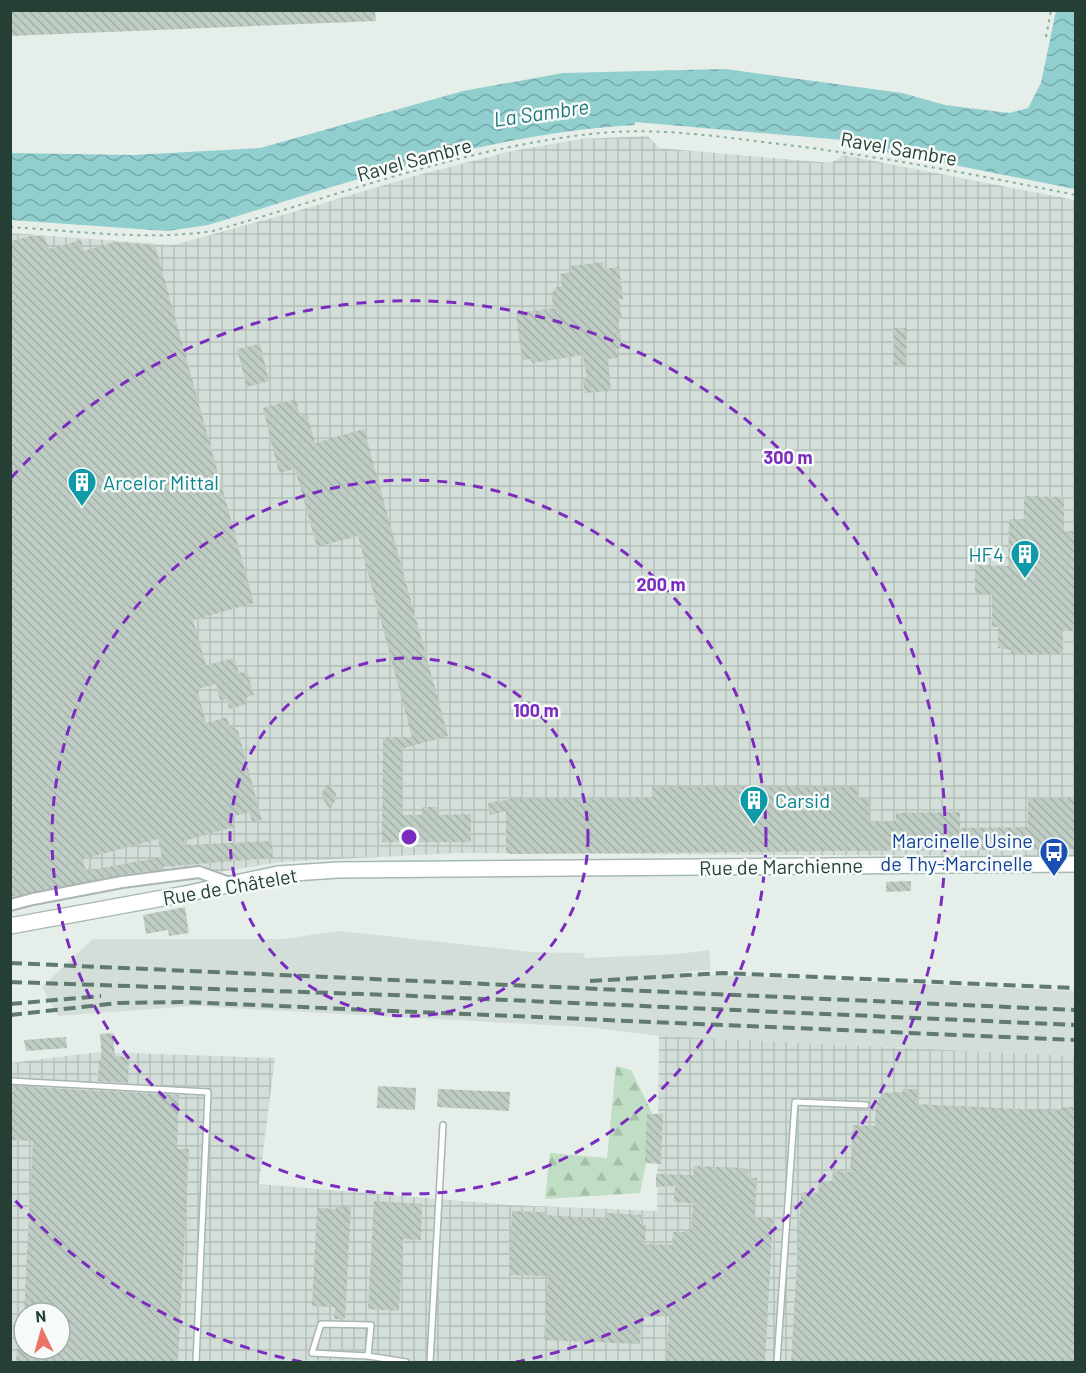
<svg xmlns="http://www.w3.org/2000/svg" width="1086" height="1373" font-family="Barlow,sans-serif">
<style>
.built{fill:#d4ded8}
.industrial{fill:url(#industrial-grid);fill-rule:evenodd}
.forest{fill:url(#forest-firs)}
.water{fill:url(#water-waves)}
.building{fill:url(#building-back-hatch);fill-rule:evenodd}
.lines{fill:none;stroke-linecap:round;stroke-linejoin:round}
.lane-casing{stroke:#a8b6af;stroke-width:8}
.street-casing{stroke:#a8b6af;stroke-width:14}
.secondary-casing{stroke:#a5b9af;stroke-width:18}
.path{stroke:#88b09d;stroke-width:2;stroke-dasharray:3 4.5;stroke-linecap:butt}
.lane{stroke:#fff;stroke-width:5}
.street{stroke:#fff;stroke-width:10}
.secondary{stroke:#fff;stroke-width:15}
.rail{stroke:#607a6f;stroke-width:4;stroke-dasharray:12 6;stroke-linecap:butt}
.ring{fill:none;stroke:#7b2cbf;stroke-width:3;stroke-dasharray:10 8}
.labels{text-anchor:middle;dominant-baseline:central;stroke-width:5;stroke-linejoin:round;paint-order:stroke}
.street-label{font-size:20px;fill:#253f34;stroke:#f6faf8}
.culture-label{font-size:20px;fill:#0d838f;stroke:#f6faf8;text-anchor:start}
.transit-label{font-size:20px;fill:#164399;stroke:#f6faf8;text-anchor:end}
.water-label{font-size:21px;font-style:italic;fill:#227879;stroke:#f6faf8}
.centre{fill:#7b2cbf;stroke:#f6faf8;stroke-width:3}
.ring-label{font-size:18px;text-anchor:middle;font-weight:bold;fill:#7b2cbf;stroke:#f6faf8;stroke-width:5;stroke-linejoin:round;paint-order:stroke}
</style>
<defs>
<pattern id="industrial-grid" width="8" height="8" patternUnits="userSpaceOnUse" patternTransform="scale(1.5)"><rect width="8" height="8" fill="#d4ded8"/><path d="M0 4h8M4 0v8" fill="none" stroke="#b6c0ba"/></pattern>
<pattern id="forest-firs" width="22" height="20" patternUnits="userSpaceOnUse" patternTransform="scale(1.5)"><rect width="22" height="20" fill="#c0dec4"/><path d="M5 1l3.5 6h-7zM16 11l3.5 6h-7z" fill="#a5c0a9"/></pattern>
<pattern id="water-waves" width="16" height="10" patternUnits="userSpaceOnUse" patternTransform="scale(1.5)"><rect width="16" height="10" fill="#91cfcf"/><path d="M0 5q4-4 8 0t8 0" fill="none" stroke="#76a9a9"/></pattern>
<pattern id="building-back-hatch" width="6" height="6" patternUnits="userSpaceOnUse" patternTransform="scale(1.5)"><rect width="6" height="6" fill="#beccc4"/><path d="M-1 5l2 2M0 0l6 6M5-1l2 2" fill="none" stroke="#a3b0a9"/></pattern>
</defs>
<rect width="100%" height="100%" fill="#e6eee9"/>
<path class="built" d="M340,931L532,952L584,953L585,958L679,954L709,950L711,970L674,973L1075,991V1056L659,1036L585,1027L193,1006L58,1016L42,987L93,939H282Z"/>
<path class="industrial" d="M648,136L659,148L831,163L843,155L1075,200V855L1012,856L457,853L280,862L109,890L11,910L10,233L173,245L290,213L418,175L512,151L581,139Z
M659,1036L1075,1056V1362H11L10,1063L98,1052L275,1058L259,1184L510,1205L657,1211ZM24,1313H60V1349H24Z"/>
<path class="forest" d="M616,1066L631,1070L655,1119L640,1193L545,1199L550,1153L607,1158Z"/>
<path class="water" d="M1056,11H1075V189L904,155L843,146V140L635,122V125C488,133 347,183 208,225L167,231L11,220V153L133,155L260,148L463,91L563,73L725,69L902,93L945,105L1009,113L1028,108L1041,83Z"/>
<path class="building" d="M10,10H375L376,21L10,36Z
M31,236H44L49,249L81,240L84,251L115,242L155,245L254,603L193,620L206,665L234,658L239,673L247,671L254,695L245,698L247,704L229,709L227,699L220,700L216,684L197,689L206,723L227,717L229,725L238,731L262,820L252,822L249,812L231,817L234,827L184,841L185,845L272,841L273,858L161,867V869L121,875L10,897V241ZM158,839L162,857L86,871L83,859Z
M603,262L604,269L619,267L623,299H619L622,319H618L622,348L616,349L618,358L608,359L611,391L585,393L583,379H587L583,355L532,363L531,359L522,360L516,313L554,308L551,295L556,287L562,286L560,274L572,272L571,266Z
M894,328H907L905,366L893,365Z
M260,344L269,381L247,387L237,349Z
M296,399L300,416L307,414L315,443L364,429L448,736L401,749L402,815H422V807H438V815L471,814V842H382L383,737H412L358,536L317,547L295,469L279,473L263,408Z
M1024,496L1064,497V531H1076V631H1063V654H1011V650L998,648V627H992V594H975V565L1008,566L1009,519H1024Z
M328,783L336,794V799L330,809L322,798V792Z
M652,787H857V799H869V822H896V813L960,812V828L1028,827V799L1076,798V849L511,854L506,853V811L490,815L488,803L511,799L652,798Z
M911,881V891L886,892V882Z
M185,907L189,933L169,936L168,930L146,934L143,915Z
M113,1033L115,1056L129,1057L128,1083L98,1081L99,1060H102L100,1034Z
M66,1037L67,1048L26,1051L24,1040Z
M10,1086L179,1095L177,1149H189L178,1362H112L76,1360V1362H16L17,1349H60V1313H24L33,1141L10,1140Z
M378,1086L416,1088L415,1110L377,1108Z
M438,1089L510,1092L509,1111L437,1107Z
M903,1089H917V1104L1062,1111L1063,1107H1076V1362H791L801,1194H804V1192L818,1193L819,1181H832L833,1171L850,1172L853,1125L875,1126L876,1102H878V1099H881L882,1093L903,1092Z
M647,1114H663L661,1164L645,1163Z
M694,1166L744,1168L748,1171V1177L757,1178L755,1218H773L765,1362H666L669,1316L641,1317L640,1344L544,1340L548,1276L509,1275L512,1211L545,1212V1215L606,1219L607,1213L641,1215L640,1224L646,1225L645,1244L672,1245L673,1232H685V1229H691L693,1203L674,1202L675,1186L656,1187V1174L693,1175Z
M374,1201L422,1204L421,1240L403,1239L399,1311L368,1309Z
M336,1207H351L345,1319H334L335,1307L312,1306L317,1208L336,1209Z"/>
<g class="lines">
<g class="lane-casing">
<path id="lane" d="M10,1081L208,1092L196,1362
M368,1356L371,1325L321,1324L312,1353L368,1356L406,1362
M430,1362L443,1125
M777,1362L795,1102L866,1105"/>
</g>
<g class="street-casing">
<path id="street" d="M10,905L33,899L122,882L199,872L232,884"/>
</g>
<g class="secondary-casing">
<path id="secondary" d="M10,926L185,894L278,874L338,870L1076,864"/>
</g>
<path class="path" d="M1046,37L1051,10
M10,227C78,231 146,241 213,231C340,195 468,146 600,133C653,128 709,135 763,142C868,154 972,174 1076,195"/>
<use href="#lane" class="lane"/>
<use href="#street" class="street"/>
<use href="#secondary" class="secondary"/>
<path class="rail" d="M10,963L1076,1010
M590,981L723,973L1076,988
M10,982L392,995L1076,1025
M10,1004L101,996
M10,1015L118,1003L183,1002L1076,1040"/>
</g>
<g class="ring">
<circle cx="409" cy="837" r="179"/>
<circle cx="409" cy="837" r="357"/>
<path d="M302 1362A536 536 0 0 1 11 1196M11 478A536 536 0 1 1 516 1362"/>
</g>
<defs>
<g id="building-pin" transform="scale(1.5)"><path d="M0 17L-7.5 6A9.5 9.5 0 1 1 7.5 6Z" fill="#0f9aa8" stroke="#f6faf8"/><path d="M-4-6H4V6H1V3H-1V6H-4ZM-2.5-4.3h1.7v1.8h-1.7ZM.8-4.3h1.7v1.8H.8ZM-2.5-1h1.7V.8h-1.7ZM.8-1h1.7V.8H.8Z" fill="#fff"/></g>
<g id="bus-pin" transform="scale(1.5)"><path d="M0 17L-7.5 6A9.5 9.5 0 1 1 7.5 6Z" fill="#1a4fb4" stroke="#f6faf8"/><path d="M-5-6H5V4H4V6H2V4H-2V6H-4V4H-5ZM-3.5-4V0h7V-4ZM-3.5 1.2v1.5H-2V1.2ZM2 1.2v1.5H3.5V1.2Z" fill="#fff"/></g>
</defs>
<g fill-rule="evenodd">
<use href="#building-pin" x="82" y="482"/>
<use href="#building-pin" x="1025" y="554"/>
<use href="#building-pin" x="754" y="800"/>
<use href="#bus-pin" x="1054" y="852"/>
</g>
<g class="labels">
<g class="street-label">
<text transform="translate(899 148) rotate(10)">Ravel Sambre</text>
<text transform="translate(414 159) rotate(-15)">Ravel Sambre</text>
<text transform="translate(781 866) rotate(-1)">Rue de Marchienne</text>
<text transform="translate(230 886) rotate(-10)">Rue de Châtelet</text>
</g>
<g class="culture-label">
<text x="103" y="482">Arcelor Mittal</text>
<text x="1004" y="554" text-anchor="end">HF4</text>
<text x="775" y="800">Carsid</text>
</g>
<g class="transit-label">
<text x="1033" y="840">Marcinelle Usine<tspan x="1033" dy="23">de Thy-Marcinelle</tspan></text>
</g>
<g class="water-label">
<text transform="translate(541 112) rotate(-8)">La Sambre</text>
</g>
</g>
<circle cx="409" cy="837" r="9" class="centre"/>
<g class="ring-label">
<text x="788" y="464">300 m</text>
<text x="661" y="591">200 m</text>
<text x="536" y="717">100 m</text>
</g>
<rect width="1086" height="1373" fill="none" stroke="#253f34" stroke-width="24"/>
<g transform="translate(42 1331) rotate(355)"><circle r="28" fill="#f6faf8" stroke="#a2afaa" stroke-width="1.5"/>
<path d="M0-4.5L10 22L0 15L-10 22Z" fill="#eb7367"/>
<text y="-9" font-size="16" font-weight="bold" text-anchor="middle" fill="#253f34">N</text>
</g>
</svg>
